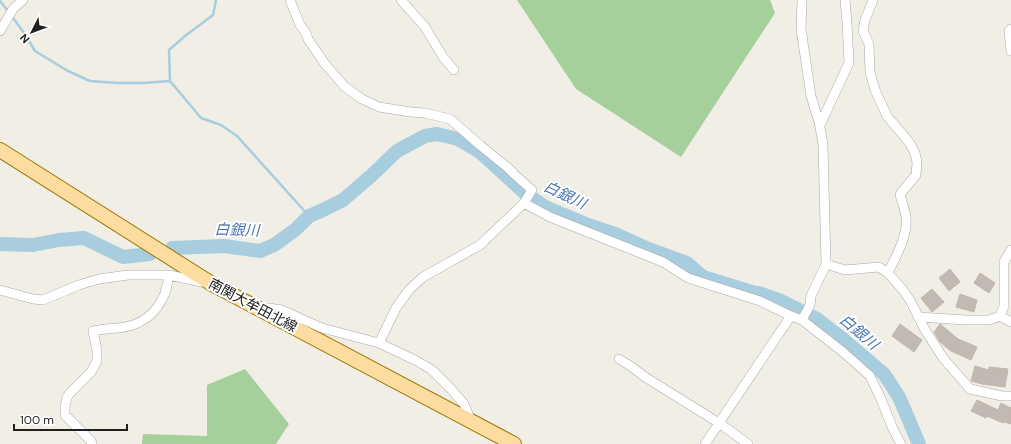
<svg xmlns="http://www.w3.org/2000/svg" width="1011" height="444" font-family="'DM Sans','Noto Sans JP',sans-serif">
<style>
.forest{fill:#a6d09b}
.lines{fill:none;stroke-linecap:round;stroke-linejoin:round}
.stream{stroke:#a7cdde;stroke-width:2.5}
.river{stroke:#a7cdde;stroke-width:14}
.building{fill:#c1bab3;stroke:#c2b6a9}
.street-casing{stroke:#a7a7a7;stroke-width:10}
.primary-casing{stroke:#9c7600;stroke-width:16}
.street{stroke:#fff;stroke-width:9}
.primary{stroke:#fcdca0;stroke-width:14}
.labels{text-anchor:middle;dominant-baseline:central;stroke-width:4;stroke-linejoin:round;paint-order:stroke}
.street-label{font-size:14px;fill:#202020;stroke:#fff}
.water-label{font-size:15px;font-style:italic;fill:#4b75b1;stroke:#fff}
</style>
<rect width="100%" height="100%" fill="#f1eee6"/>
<path class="forest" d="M517,0H770L775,13L681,157L576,89Z
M245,369L289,424L276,444H142L143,434L207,436V385Z"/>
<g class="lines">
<path class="stream" d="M216,0L213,15L185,36L169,50L170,81L201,118L221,125L237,136L309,216
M0,1L8,11
M11,15L24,33L35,51L68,71L90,81L117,83H143L170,81"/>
<path class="river" d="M0,244L33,245L59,240L84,238L123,257L150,254
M172,248L224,246L260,251L274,245L295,230L309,216L321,211L343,200L372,175L397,151L425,136L437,134L458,139L480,152L525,193L545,207L588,225L615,234L646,248L687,263L703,277L755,293H759L779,300L817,319L844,340L884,374L899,397L919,444"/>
</g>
<path class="building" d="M950,269L960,282L949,291L939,278Z
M980,273L995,283L989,293L974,283Z
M932,289L944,302L932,312L921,298Z
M960,294L977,300L974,312L956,307Z
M900,324L922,340L914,352L892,336Z
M940,324L958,339L977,347L971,360L951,351L940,342L934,332Z
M975,366L989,370V367L1008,369L1005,387L982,384L971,381Z
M977,400L998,410L1001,403L1011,408V424L1004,422L1003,423L987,416L986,418L971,411Z"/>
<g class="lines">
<g class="street-casing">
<path id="street" d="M290,0L300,25L306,33L308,39L325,64L345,87L362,99L379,107L411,112L425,113L450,119L481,146L507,167L514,174L532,190L524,203L550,217L663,262L688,278L760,301L791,316L802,320L843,352L870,376L881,399L893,429L901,444
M401,0L425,27L443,57L454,70
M873,0L865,20L863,31L869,44L870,72L875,90L887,116L909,142L915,153L917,162L916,175L901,193L900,195C902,202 905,210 906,217C908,236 896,256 888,273
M1011,29L1009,31L1011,51
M0,31L13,9L23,0
M820,125L827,110L849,63L847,23L845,0
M826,264L845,270L879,267L888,273L903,290L911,302L924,328L943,358L970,389L1002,396H1011
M0,290L33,299L43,300L79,285L99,279L128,275H169L202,282
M263,308H269L282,310L322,328L379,343L417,361L432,370L451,389L464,404L471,421
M1000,316L1004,306V262L1011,250
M918,317L966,320H989L1000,316L1011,322
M802,320L810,305L811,296L826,264L823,144L819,122L811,96L801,29L802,0
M379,343L396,308L409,290L423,277L480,245L524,203
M619,359L629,365L645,377L719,423L748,444
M92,444L91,441L65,415V407L67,397L70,393L91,372L97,361V351L93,331C101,329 109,329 118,328C140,326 157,314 165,293C167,287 168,281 169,275
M705,444L780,332L791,316"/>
</g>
<g class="primary-casing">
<path id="primary" d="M0,150L212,284L514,444"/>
</g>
<use href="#street" class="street"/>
<use href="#primary" class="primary"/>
</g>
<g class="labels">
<g class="street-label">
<text transform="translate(253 305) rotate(28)">南関大牟田北線</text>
</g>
<g class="water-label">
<text transform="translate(565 195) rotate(26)">白銀川</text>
<text transform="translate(237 230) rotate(2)">白銀川</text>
<text transform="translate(859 332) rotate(40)">白銀川</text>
</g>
</g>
<g transform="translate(32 32) rotate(228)" stroke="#ffffff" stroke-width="3" paint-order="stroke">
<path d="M0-3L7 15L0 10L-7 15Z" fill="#202020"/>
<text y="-6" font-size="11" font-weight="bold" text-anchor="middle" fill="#202020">N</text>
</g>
<path d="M14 424v6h113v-6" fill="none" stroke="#202020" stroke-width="2"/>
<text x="20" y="424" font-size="12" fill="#202020" stroke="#ffffff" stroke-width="3" paint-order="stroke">100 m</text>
</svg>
